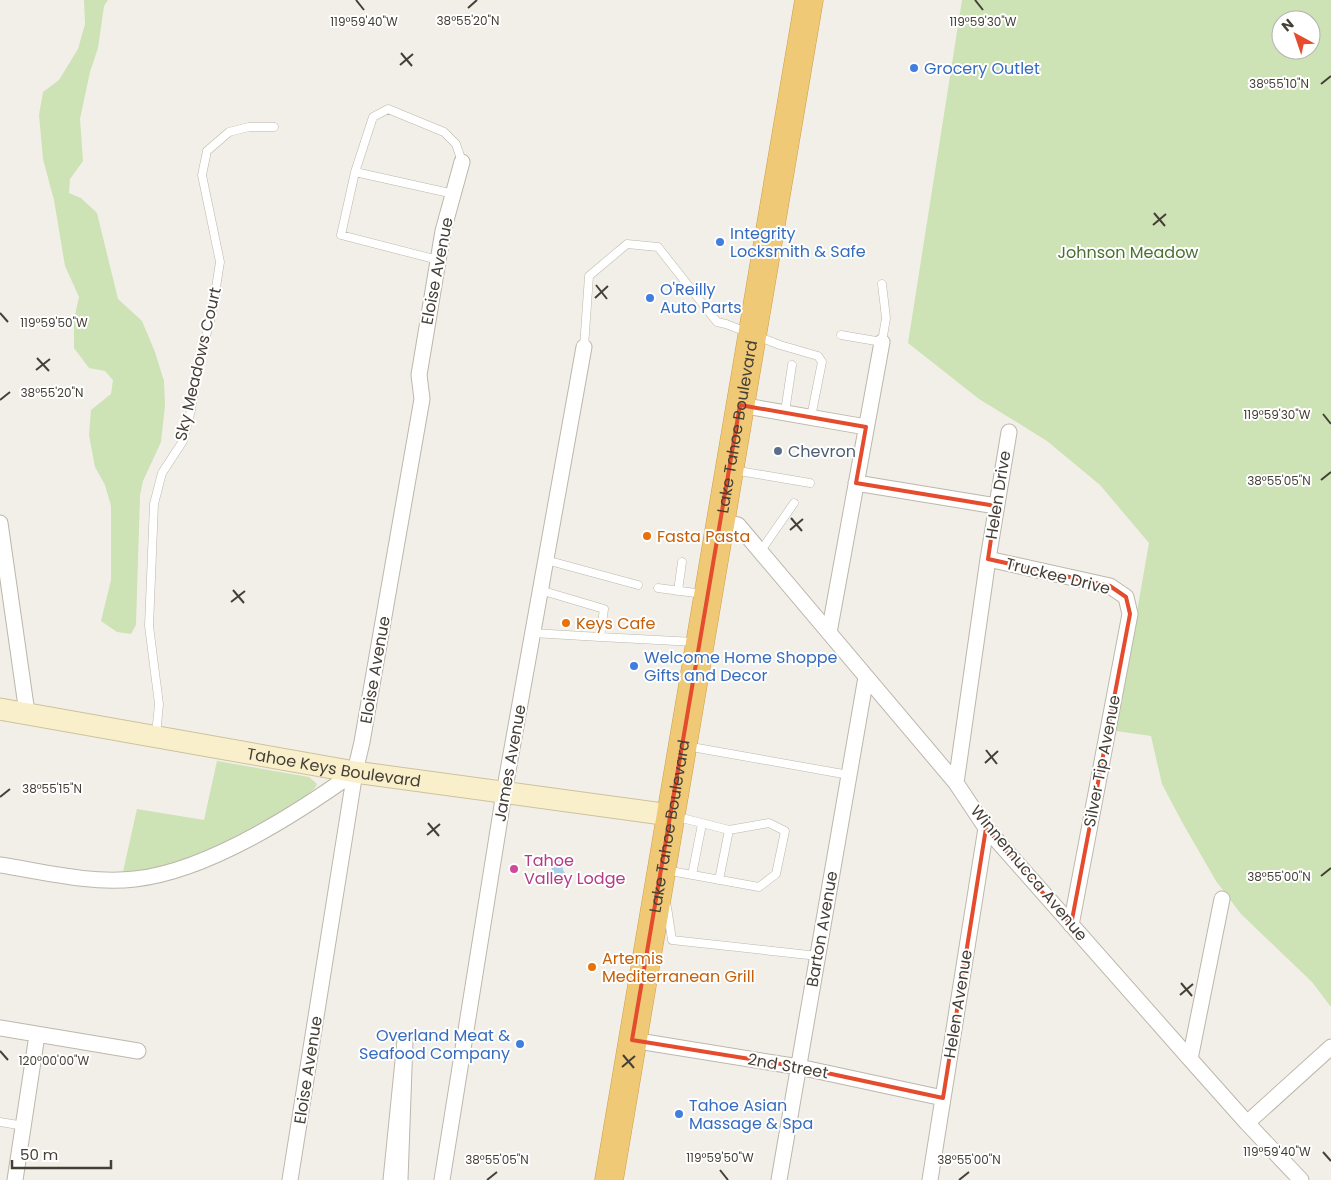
<svg xmlns="http://www.w3.org/2000/svg" width="1331" height="1180" font-family="Poppins,sans-serif">
<style>
.green{fill:#cde2b5;fill-rule:evenodd}
.water{fill:#aacee9}
.lines{fill:none;stroke-linecap:round;stroke-linejoin:round}
.lane-casing{stroke:#bdb7ab;stroke-width:9}
.street-casing{stroke:#bdb7ab;stroke-width:17}
.secondary-casing{stroke:#cdc29c;stroke-width:23}
.highway-casing{stroke:#cd9e47;stroke-width:29}
.lane{stroke:#fff;stroke-width:8}
.street{stroke:#fff;stroke-width:15}
.secondary{stroke:#f9efcb;stroke-width:21}
.highway{stroke:#efc976;stroke-width:28}
.marked{fill:none;stroke:#e44c2d;stroke-width:4;stroke-linejoin:round}
.ticks{fill:none;stroke:#454037;stroke-width:2}
.shop-dot{fill:#3f7fe0;stroke:#fff;stroke-width:2}
.service-dot{fill:#5c6f8a;stroke:#fff;stroke-width:2}
.food-dot{fill:#e8710a;stroke:#fff;stroke-width:2}
.hotel-dot{fill:#d1479c;stroke:#fff;stroke-width:2}
.labels{text-anchor:middle;dominant-baseline:central;stroke-width:4;stroke-linejoin:round;paint-order:stroke}
.shop-label{font-size:16px;fill:#366cbe;stroke:#fff;text-anchor:start}
.park-label{font-size:16px;fill:#487130;stroke:#fff}
.street-label{font-size:16px;fill:#454037;stroke:#fff}
.service-label{font-size:16px;fill:#4e5e75;stroke:#fff;text-anchor:start}
.food-label{font-size:16px;fill:#c56008;stroke:#fff;text-anchor:start}
.hotel-label{font-size:16px;fill:#b23c85;stroke:#fff;text-anchor:start}
.ticks-label{font-size:12px;text-anchor:middle;fill:#454037;stroke:#fff;stroke-width:4;stroke-linejoin:round;paint-order:stroke}
</style>
<rect width="100%" height="100%" fill="#f2efe8"/>
<path class="green" d="M84,0H108L104,6L98,48L90,72L80,119L83,161L70,179L69,193L81,198L97,213L118,299L142,321L155,352L164,381L165,405L161,442L143,481L140,495L136,625L131,634L117,632L101,621L111,580V506L105,485L95,467L89,435L91,410L111,394L113,380L105,371L89,368L74,348V319L79,297L65,266L54,200L43,159L39,115L43,92L59,80L78,49L85,24Z
M962,0H1331V1007L1312,982L1241,914L1216,881L1182,822L1162,784L1151,736L1116,731L1149,543L1100,485L1047,441L979,399L908,343ZM1281,20H1311V50H1281Z
M217,761L309,777L317,784C313,799 219,847 200,855C175,865 148,871 122,876L137,809L204,820Z"/>
<path class="water" d="M562,860L563,870L569,879L561,885L552,872L551,861Z"/>
<g class="lines">
<g class="lane-casing">
<path id="lane" d="M355,172L373,117L388,109L444,132L456,144L462,162
M438,260L341,235L355,172L454,194
M841,335L882,342L886,318L882,284
M584,347L589,276L627,244L658,247L717,322L726,324L780,345L818,356L822,362L811,417
M785,412L792,365
M733,470L810,483
M760,552L794,503
M546,560L638,585
M658,588L703,594
M540,590L604,609L600,637L695,642
M678,591L682,562
M533,633L600,637
M156,735L159,704L149,626L154,504L162,473L183,441L191,410L197,370L212,313L220,262L202,175L207,151L229,132L249,127H274
M686,746L849,775
M674,816L729,830L719,880
M665,870L759,887L776,874L785,831L769,823L729,830
M692,875L702,824
M667,907L672,940L818,956
M0,1122L24,1126"/>
</g>
<g class="street-casing">
<path id="street" d="M740,405L866,427
M856,483L996,506
M721,521L738,525L956,783L986,828L1190,1059L1247,1123L1301,1180
M0,523L27,713
M988,559L1110,586L1126,597L1130,614L1071,925
M829,633L882,342
M956,783L988,559L1009,432
M0,865C44,872 91,884 135,879C208,871 296,814 355,772
M0,1028L138,1051
M632,1040L799,1067L943,1098
M1190,1059L1222,899
M1247,1123L1331,1047
M15,1180L37,1035
M290,1180L355,772L362,742L422,399L419,375L443,231L462,162
M391,1180L405,1041L400,1180
M442,1180L504,793L584,347
M779,1180L866,677
M930,1180L986,828"/>
</g>
<g class="secondary-casing">
<g id="secondary">
<path id="s1" d="M0,709L355,772L670,815"/>
</g>
</g>
<g class="highway-casing">
<g id="highway">
<path id="s2" d="M609,1180L809,0"/>
</g>
</g>
<use href="#lane" class="lane"/>
<use href="#street" class="street"/>
<use href="#secondary" class="secondary"/>
<use href="#highway" class="highway"/>
</g>
<path class="marked" d="M740,405L866,427L856,483L996,506L988,559L1110,586L1126,597L1130,614L1071,925L986,828L943,1098L799,1067L632,1040Z"/>
<path class="ticks" d="M356,0L364,10M975,0L983,10M468,8L477,0M401,53L412,66M400,65L413,54M1321,84L1331,76M1154,213L1165,226M1153,225L1166,214M596,285L607,299M595,298L608,286M0,313L8,322M37,358L49,371M36,370L50,359M0,400L10,392M1323,414L1331,424M1321,480L1331,472M791,518L802,531M790,530L803,519M233,590L244,603M231,602L245,591M986,750L997,764M985,763L998,751M0,797L10,789M428,823L439,836M427,835L440,824M1321,876L1331,868M1181,983L1192,996M1180,995L1193,984M0,1051L8,1060M623,1055L634,1068M622,1067L635,1056M1323,1152L1331,1161M720,1170L728,1180M487,1180L497,1172M959,1180L969,1172"/>
<g class="shop-dot">
<circle cx="914" cy="68" r="5"/>
<circle cx="720" cy="242" r="5"/>
<circle cx="650" cy="298" r="5"/>
<circle cx="634" cy="666" r="5"/>
<circle cx="520" cy="1044" r="5"/>
<circle cx="679" cy="1114" r="5"/>
</g>
<circle class="service-dot" cx="778" cy="451" r="5"/>
<g class="food-dot">
<circle cx="647" cy="536" r="5"/>
<circle cx="566" cy="623" r="5"/>
<circle cx="592" cy="967" r="5"/>
</g>
<circle class="hotel-dot" cx="514" cy="869" r="5"/>
<g class="labels">
<g class="shop-label">
<text x="924" y="68">Grocery Outlet</text>
<text x="730" y="233">Integrity<tspan x="730" dy="18">Locksmith &amp; Safe</tspan></text>
<text x="660" y="289">O'Reilly<tspan x="660" dy="18">Auto Parts</tspan></text>
<text x="644" y="657">Welcome Home Shoppe<tspan x="644" dy="18">Gifts and Decor</tspan></text>
<text x="510" y="1035" text-anchor="end">Overland Meat &amp;<tspan x="510" dy="18">Seafood Company</tspan></text>
<text x="689" y="1105">Tahoe Asian<tspan x="689" dy="18">Massage &amp; Spa</tspan></text>
</g>
<g class="park-label">
<text x="1128" y="252">Johnson Meadow</text>
</g>
<g class="street-label">
<text transform="translate(437 271) rotate(-79)">Eloise Avenue</text>
<text transform="translate(198 364) rotate(-77)">Sky Meadows Court</text>
<text stroke="none"><textPath href="#s2" startOffset="764">Lake Tahoe Boulevard</textPath></text>
<text transform="translate(998 495) rotate(-81)">Helen Drive</text>
<text transform="translate(1058 576) rotate(14)">Truckee Drive</text>
<text transform="translate(375 670) rotate(-80)">Eloise Avenue</text>
<text transform="translate(1102 761) rotate(-79)">Silver Tip Avenue</text>
<text transform="translate(510 763) rotate(-80)">James Avenue</text>
<text stroke="none"><textPath href="#s1" startOffset="339">Tahoe Keys Boulevard</textPath></text>
<text stroke="none"><textPath href="#s2" startOffset="359">Lake Tahoe Boulevard</textPath></text>
<text transform="translate(1029 873) rotate(50)">Winnemucca Avenue</text>
<text transform="translate(822 929) rotate(-80)">Barton Avenue</text>
<text transform="translate(958 1004) rotate(-81)">Helen Avenue</text>
<text transform="translate(788 1066) rotate(10)">2nd Street</text>
<text transform="translate(308 1070) rotate(-81)">Eloise Avenue</text>
</g>
<g class="service-label">
<text x="788" y="451">Chevron</text>
</g>
<g class="food-label">
<text x="657" y="536">Fasta Pasta</text>
<text x="576" y="623">Keys Cafe</text>
<text x="602" y="958">Artemis<tspan x="602" dy="18">Mediterranean Grill</tspan></text>
</g>
<g class="hotel-label">
<text x="524" y="860">Tahoe<tspan x="524" dy="18">Valley Lodge</tspan></text>
</g>
</g>
<g class="ticks-label">
<text x="468" y="25">38°55'20"N</text>
<text x="364" y="26">119°59'40"W</text>
<text x="983" y="26">119°59'30"W</text>
<text x="1279" y="88">38°55'10"N</text>
<text x="54" y="327">119°59'50"W</text>
<text x="52" y="397">38°55'20"N</text>
<text x="1277" y="419">119°59'30"W</text>
<text x="1279" y="485">38°55'05"N</text>
<text x="52" y="793">38°55'15"N</text>
<text x="1279" y="881">38°55'00"N</text>
<text x="54" y="1065">120°00'00"W</text>
<text x="1277" y="1156">119°59'40"W</text>
<text x="720" y="1162">119°59'50"W</text>
<text x="497" y="1164">38°55'05"N</text>
<text x="969" y="1164">38°55'00"N</text>
</g>
<g transform="translate(1296 35) rotate(320)"><circle r="24" fill="#ffffff" stroke="#b5b3af"/>
<path d="M0-4L9 19L0 12L-9 19Z" fill="#e44c2d"/>
<text y="-8" font-size="14" font-weight="bold" text-anchor="middle" fill="#454037">N</text>
</g>
<path d="M12 1160v8h99v-8" fill="none" stroke="#454037" stroke-width="2.5"/>
<text x="20" y="1160" font-size="15" fill="#454037" stroke="#ffffff" stroke-width="4" paint-order="stroke">50 m</text>
</svg>
